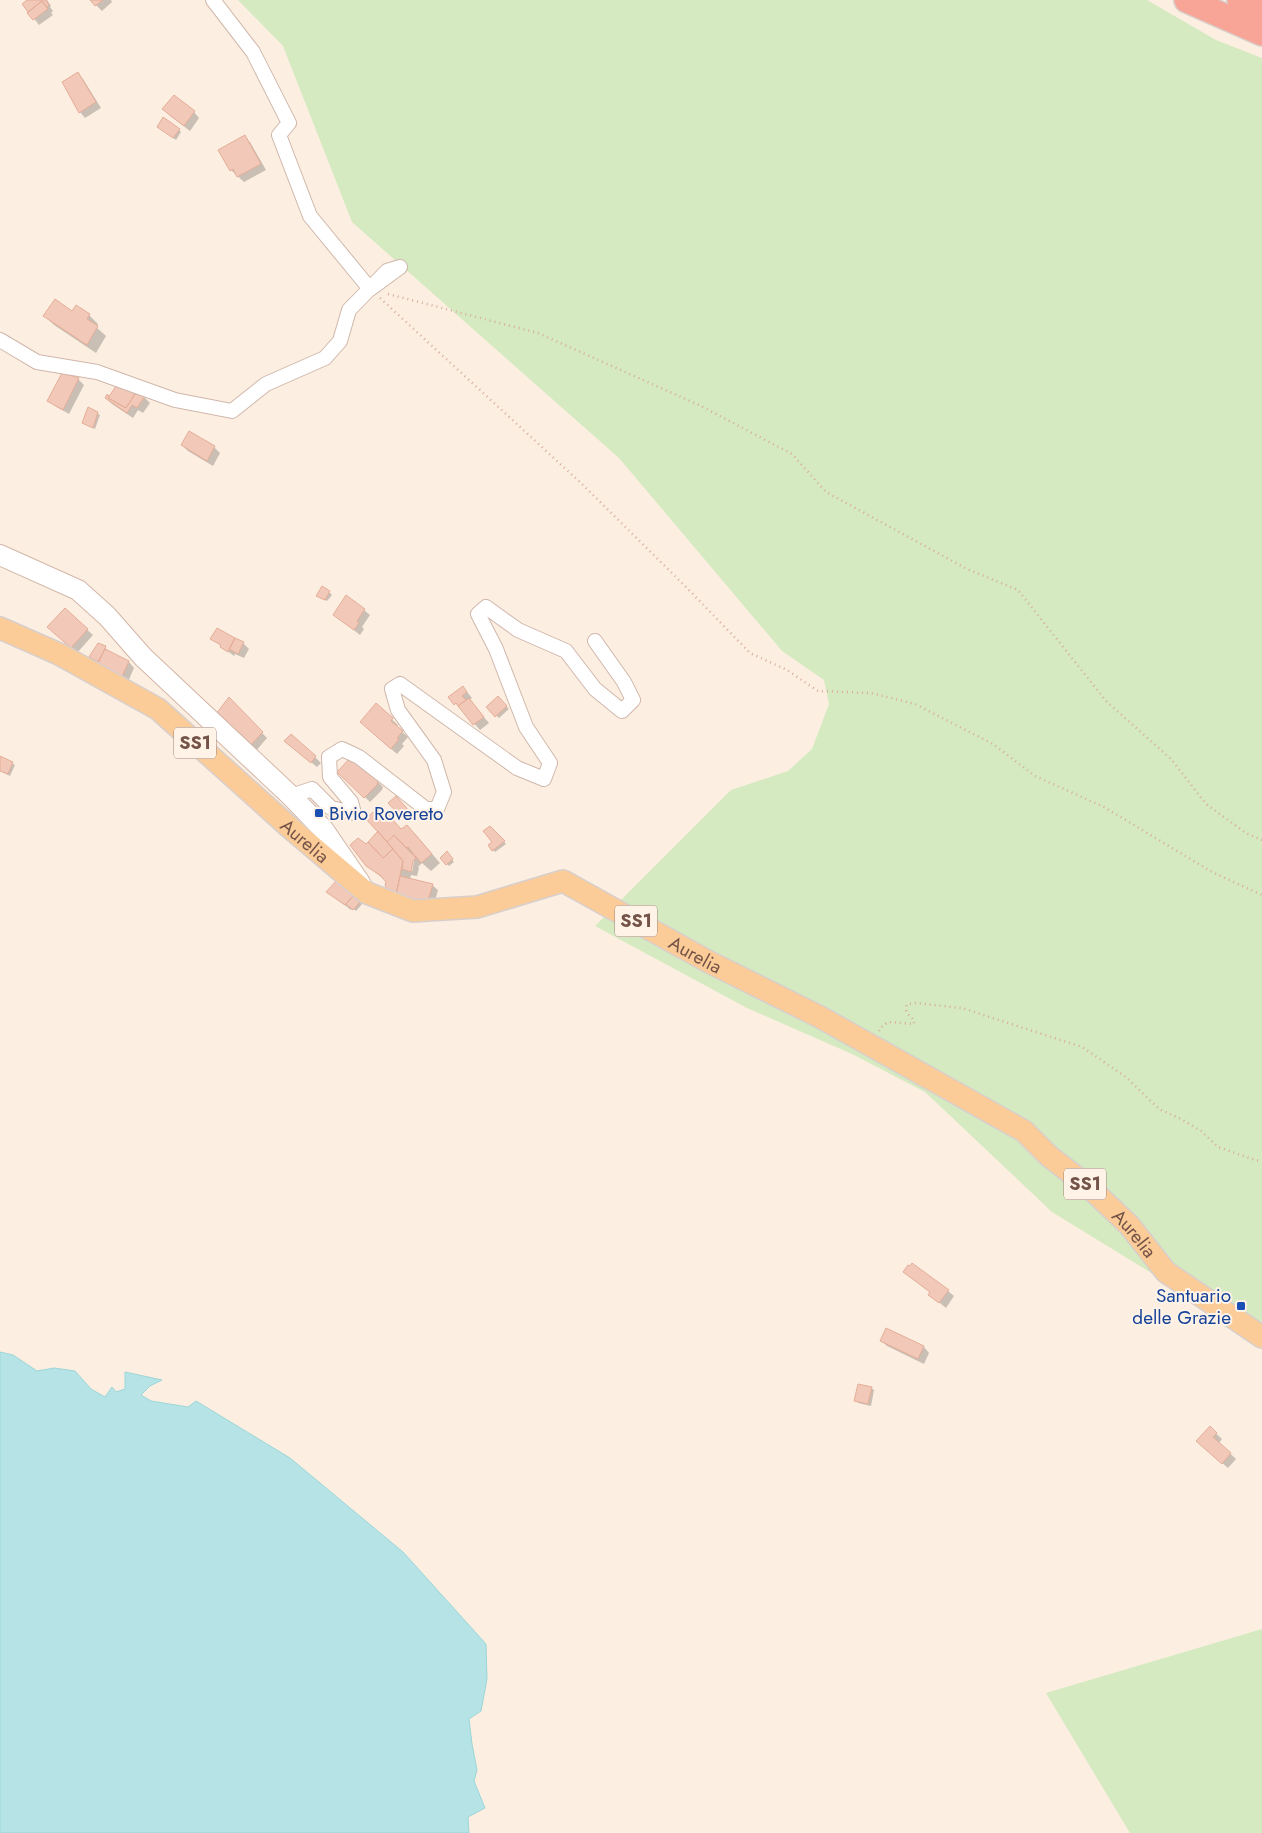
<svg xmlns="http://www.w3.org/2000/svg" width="1262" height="1833" font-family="Jost,sans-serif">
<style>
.green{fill:#d5eac0}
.water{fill:#b6e4e6;stroke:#9cd5d8}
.shadow{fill:#0003;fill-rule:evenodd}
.building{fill:#f2c9b8;stroke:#e5ad98}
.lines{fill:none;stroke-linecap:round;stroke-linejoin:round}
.street-casing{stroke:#d0b7ab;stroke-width:16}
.secondary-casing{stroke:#d3b6a8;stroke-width:22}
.primary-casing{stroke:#d8cfcc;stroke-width:24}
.highway-casing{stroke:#d8cfcc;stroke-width:28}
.path{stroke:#d7ac9c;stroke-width:2.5;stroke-dasharray:1 4;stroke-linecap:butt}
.street{stroke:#fff;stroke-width:14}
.secondary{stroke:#fff;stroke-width:20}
.primary{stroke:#fccc98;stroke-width:21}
.highway{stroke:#f8a597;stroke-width:25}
.transit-dot{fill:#1a4fb4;stroke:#fff3e7;stroke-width:2}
.labels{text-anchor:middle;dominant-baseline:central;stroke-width:4;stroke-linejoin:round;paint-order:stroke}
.shield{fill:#fff3e7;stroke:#9e8378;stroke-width:1}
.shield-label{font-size:18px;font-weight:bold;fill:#745348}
.transit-label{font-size:19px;fill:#164399;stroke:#fff3e7;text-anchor:start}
.street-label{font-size:19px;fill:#745348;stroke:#fff3e7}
</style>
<rect width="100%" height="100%" fill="#fcefe1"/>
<path class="green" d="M238,0H1147L1216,40L1262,58V1341L1052,1212L925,1092L852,1054L747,1008L595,926L731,790L788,771L812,749L829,704L824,680L782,651L619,458L352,222L283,46Z
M1262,1629V1833H1130L1046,1693Z"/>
<path class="water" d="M0,1352L13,1355L37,1371L54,1368L75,1371L91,1389L105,1397L112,1387L116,1392L125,1389V1372L162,1380L150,1386L141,1395L151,1401L188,1407L196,1401L290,1458L403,1552L486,1644L487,1679L481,1711L469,1719L472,1744L477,1770L474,1781L485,1808L468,1817L469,1833H0Z"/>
<path class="shadow" d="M29,0H47L51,6L50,7L53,11L51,13L53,15L39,25L23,4Z
M91,0H111L112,2L102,11Z
M78,74L83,79L101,108L85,118L80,112Z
M194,112L199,118L190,131L169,115Z
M161,129L179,130L181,132L176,140Z
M244,137L250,142L266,170L244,182L231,170Z
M77,307L89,315L98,324L96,327L106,336L96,353L54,325L45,316L73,313Z
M78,379L84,385L69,414L55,406L49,401Z
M118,384L135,395L144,397L150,403L143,413L138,410L133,418L112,404L106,398L108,396L110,397Z
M97,413L100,415L95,429L84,423Z
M182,445L214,447L220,453L213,466L188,451Z
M329,592L332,595L327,601L320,598Z
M65,610L93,635L77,653L55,633Z
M364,610L370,615L362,627L364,629L360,635L341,620Z
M212,639L243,643L249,649L244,658L235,654L234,656Z
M98,644L105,648L108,650L107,652L129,662L134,668L127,684L99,662Z
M463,687L472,698L469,700L489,723L480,730L450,697Z
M498,698L509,709L499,718L488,707Z
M229,699L267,738L255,752L218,713Z
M376,705L398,725L396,727L408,737L402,744L404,746L397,754L367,728Z
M291,746L315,757L321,763L317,767Z
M0,757L15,765L10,776L0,771Z
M339,772L371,775L383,787L382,790L370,802Z
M396,797L413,816L407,821L390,803Z
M378,819L416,835L440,863L431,871L422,863L418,867L419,868L417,876L411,875L410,879L432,885L438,890L433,908L398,898L386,881L367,865L366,846L379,832ZM413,854L415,855L412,872L410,870Z
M490,827L506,844L495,852L493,850V842Z
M447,853L454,862L449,866L441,858Z
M338,881L363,903L356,911L353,908L351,910L328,892Z
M904,1272L948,1291L954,1296L946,1308L930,1295L931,1293Z
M887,1330L924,1347L929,1353L924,1364L887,1346L882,1341Z
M871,1388L874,1390L871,1406L858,1403L856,1401Z
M1210,1428L1222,1439L1219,1443L1236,1459L1228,1468L1204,1447Z"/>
<path class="building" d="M27,0H46L49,5L47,7L42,1L28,12L22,4Z
M90,0H103L95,6Z
M42,1L48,9L33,20L27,13Z
M78,72L96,102L79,113L62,82Z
M174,95L195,111L184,126L162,109Z
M163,117L180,129L173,138L157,127Z
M245,135L261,164L237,177L233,169L230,171L218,150Z
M55,299L72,311L76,305L90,314L87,319L98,326L87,345L43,316Z
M62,373L79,378L63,410L47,401Z
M118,383L135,394L126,408L108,398Z
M137,391L145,396L137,408L132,405L127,413L105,398L107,394L109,396L108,398L126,408Z
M88,407L98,412L93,428L82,423Z
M189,431L215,446L207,461L181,445Z
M322,586L330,591L325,600L316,596Z
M346,595L365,609L357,621L359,623L354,630L333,615Z
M65,608L88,629L71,648L47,627Z
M217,628L235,638L228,652L220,647L221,645L210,639Z
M235,638L244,642L238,654L229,649Z
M98,643L106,646L99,662L89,657Z
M105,649L129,661L121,679L95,667Z
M463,686L467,692L462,696L466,700L458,706L456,703L454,705L448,697Z
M498,696L507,706L495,717L486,707Z
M229,697L263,732L249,747L216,714Z
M469,698L484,717L473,725L458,706Z
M376,703L393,718L391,721L403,731L397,738L399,739L391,749L360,722Z
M291,734L316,756L311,763L284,741Z
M0,756L13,762L8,774L0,771Z
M350,758L378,780L377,785L364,798L337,772Z
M396,796L411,813L404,820L388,803Z
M385,811L401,829L407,825L432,854L421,863L408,847L406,848L394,835L387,842L366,819L373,812L378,817Z
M490,826L505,841L492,851L488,845L492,842L483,831Z
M378,831L393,849L383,858L368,842Z
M394,835L416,858L413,861L411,872L402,869L403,861L387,842Z
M358,838L366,844L368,842L383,858L393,849L403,861L396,895L387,889L385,885L386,882L381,876L366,866L350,845Z
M447,851L453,859L446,865L440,858Z
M400,876L433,884L427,904L396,895Z
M338,879L355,894L345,905L326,892Z
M355,894L362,900L353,910L346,904Z
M912,1263L949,1290L939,1303L928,1295L930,1292L903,1272L908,1265L910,1266Z
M886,1328L924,1346L918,1359L880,1341Z
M858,1384L872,1387L868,1404L854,1401Z
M1210,1426L1217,1433L1213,1437L1231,1453L1222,1464L1196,1441Z"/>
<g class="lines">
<g class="street-casing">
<path id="street" d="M213,0L253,52L289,123L279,135L310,216L370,289
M0,340L37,362L97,372L175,400L232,411L266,384L325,358L340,341L349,310L387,271L400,267L370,289
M291,796L312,789L331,808L354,813L351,802L330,777L329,757L342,749L359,757L426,809H437L444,792L434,760L398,710L392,689L400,684L517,768L544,779L550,763L526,727L496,649L478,614L486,607L518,630L566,651L595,689L622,711L633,700L624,682L595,641"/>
</g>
<g class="secondary-casing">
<path id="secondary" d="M0,555L78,590L107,616L143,657L291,796L323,829L360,883"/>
</g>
<g class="primary-casing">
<g id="primary">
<path id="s1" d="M0,628L59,654L158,709L288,826L367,893L413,911L477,907L563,881L709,962L820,1017L1024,1131L1049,1156L1090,1188L1129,1225L1166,1272L1262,1337"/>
</g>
</g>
<g class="highway-casing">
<path id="highway" d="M1187,0L1262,33
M1240,0L1262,10"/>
</g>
<path class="path" d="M388,294L538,333L699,405L792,454L826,492L967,569L1018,590L1106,701L1171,759L1206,804L1246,833L1262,840
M380,298L582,484L686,587L750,653L787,670L818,691L871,693L915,704L993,744L1035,776L1104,807L1212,872L1262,895
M879,1031L880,1028L888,1022L914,1024V1020C909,1015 904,1012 907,1004L916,1003L962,1008L1082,1047L1126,1077L1159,1109L1181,1119L1201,1131L1218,1147L1255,1160L1262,1161"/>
<use href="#street" class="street"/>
<use href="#secondary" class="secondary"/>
<use href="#primary" class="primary"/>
<use href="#highway" class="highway"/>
</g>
<g class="transit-dot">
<rect x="314" y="808" width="10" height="10" rx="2.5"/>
<rect x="1236" y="1301" width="10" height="10" rx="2.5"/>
</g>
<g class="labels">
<g class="shield">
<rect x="174" y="727.5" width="42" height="31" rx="4"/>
<rect x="615" y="905.5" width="42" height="31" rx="4"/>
<rect x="1064" y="1168.5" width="42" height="31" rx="4"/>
</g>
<g class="shield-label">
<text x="195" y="743">SS1</text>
<text x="636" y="921">SS1</text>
<text x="1085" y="1184">SS1</text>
</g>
<g class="transit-label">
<text x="329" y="813">Bivio Rovereto</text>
<text x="1231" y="1295" text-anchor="end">Santuario<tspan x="1231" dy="22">delle Grazie</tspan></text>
</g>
<g class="street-label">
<text stroke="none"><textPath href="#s1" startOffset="375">Aurelia</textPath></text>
<text stroke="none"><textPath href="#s1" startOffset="811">Aurelia</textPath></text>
<text stroke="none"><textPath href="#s1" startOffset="1335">Aurelia</textPath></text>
</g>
</g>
</svg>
